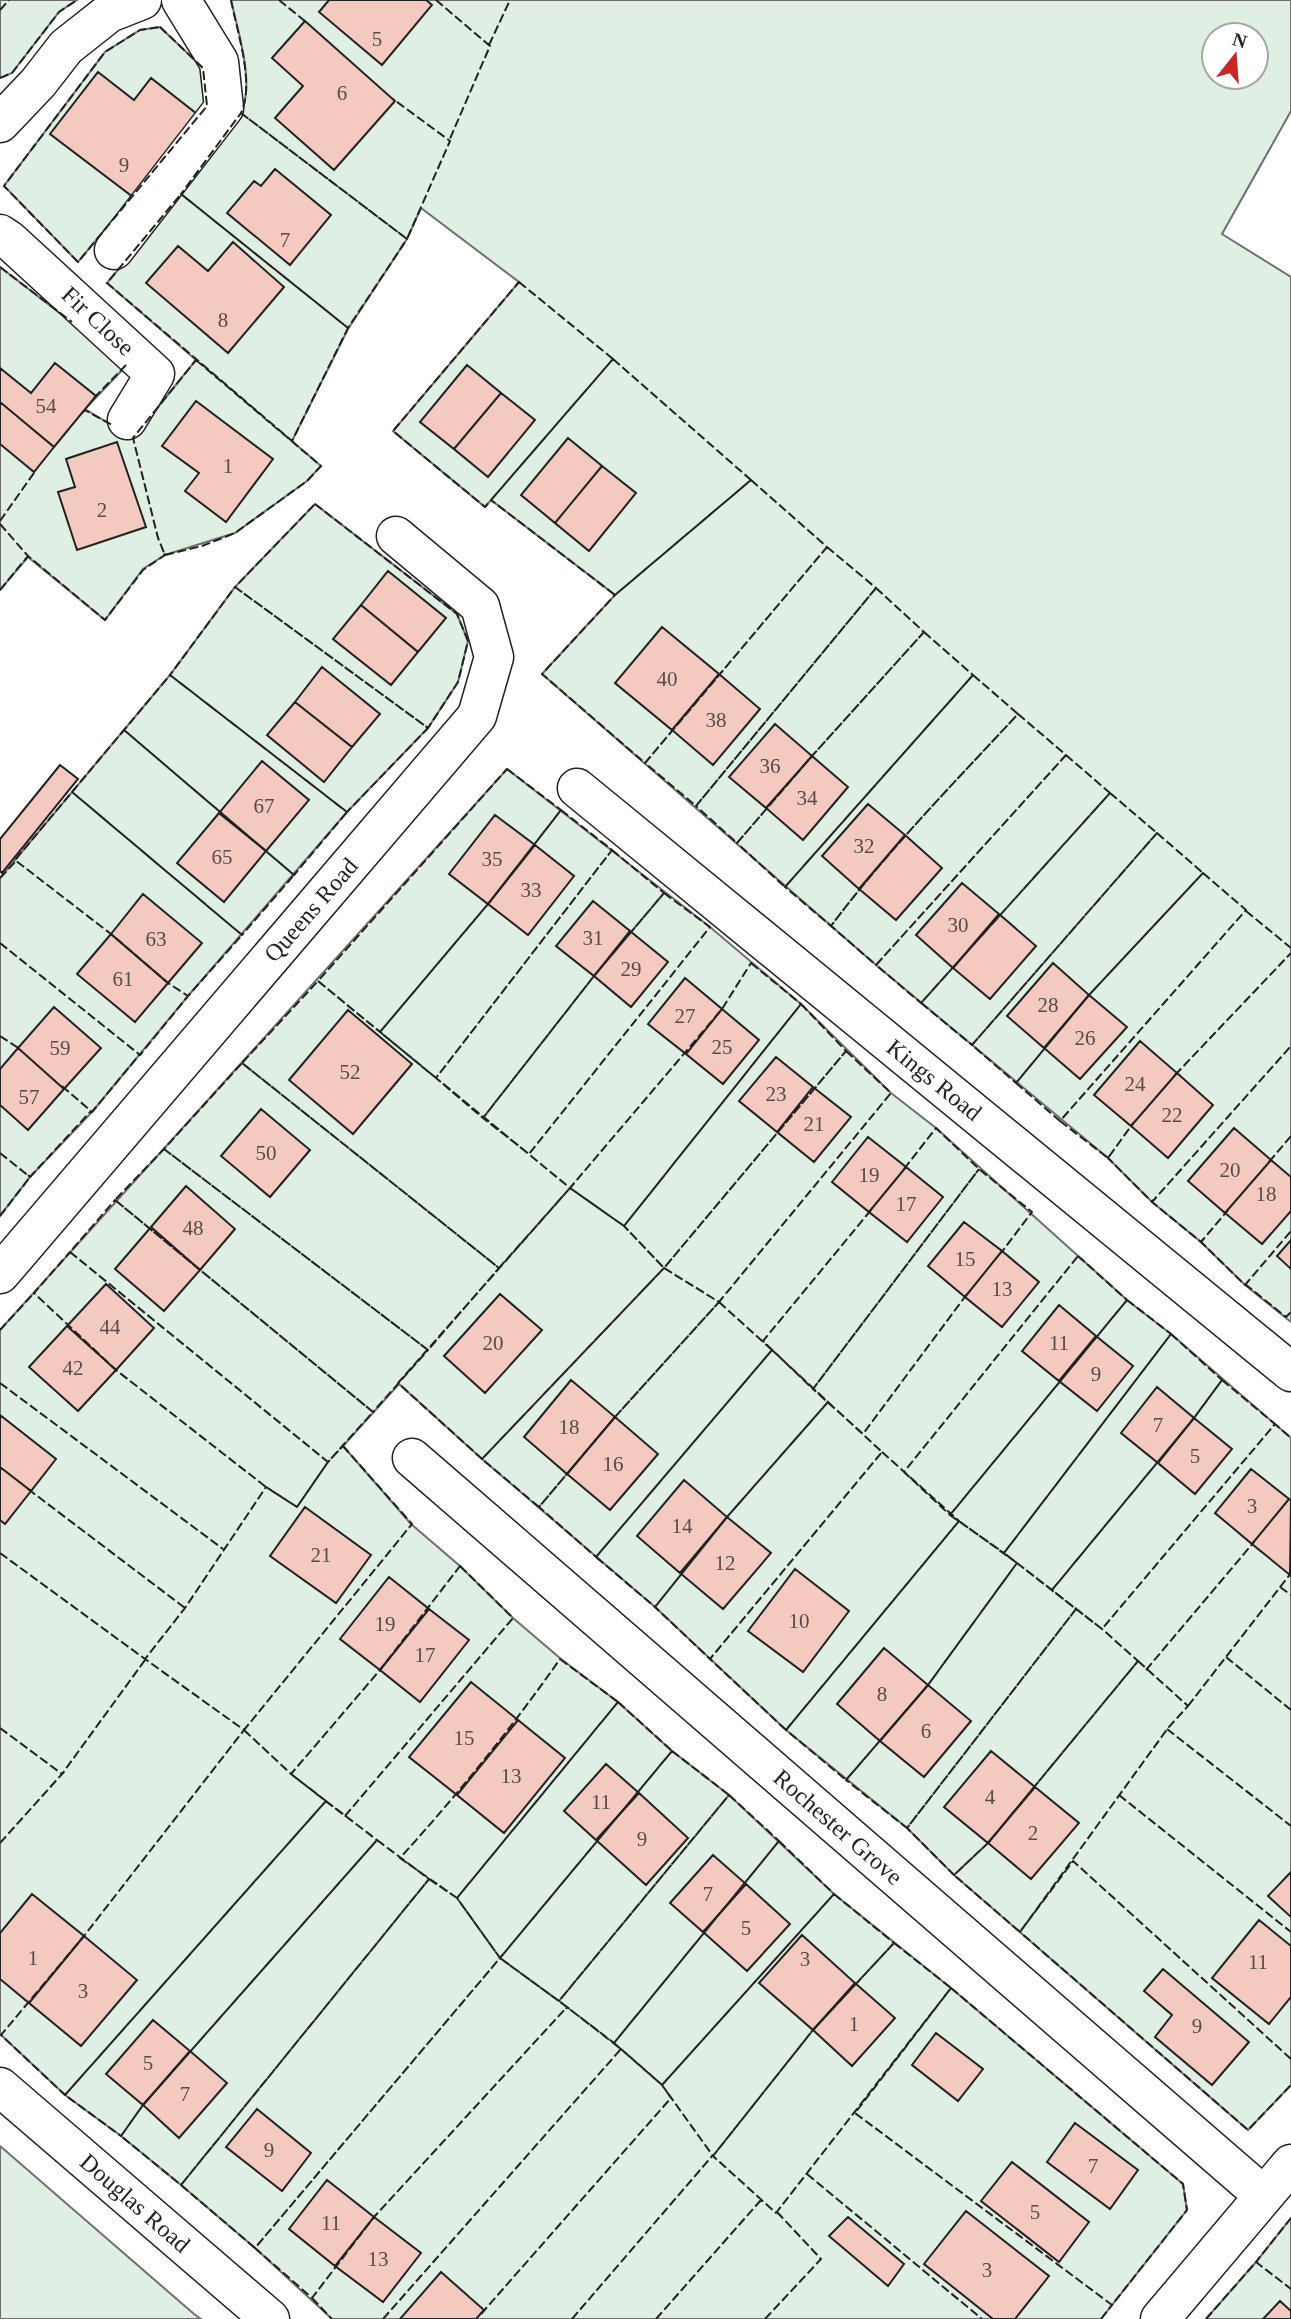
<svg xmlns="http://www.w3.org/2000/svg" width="1291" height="2319" font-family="'Times New Roman',serif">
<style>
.green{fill:#e0efe3;stroke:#6f6f6f;stroke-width:2;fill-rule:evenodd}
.building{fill:#f3c9c0;stroke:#222;stroke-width:2}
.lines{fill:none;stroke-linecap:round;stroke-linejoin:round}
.minor-casing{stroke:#222;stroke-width:41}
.minor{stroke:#fff;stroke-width:38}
.fence{stroke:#222;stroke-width:2;stroke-dasharray:9 3.5;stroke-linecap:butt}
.labels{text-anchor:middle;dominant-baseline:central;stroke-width:5;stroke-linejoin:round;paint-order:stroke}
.number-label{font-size:21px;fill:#564c4a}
.street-label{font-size:24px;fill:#222;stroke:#fff}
</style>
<rect width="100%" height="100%" fill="#fff"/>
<path class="green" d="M0,0H77L59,12L12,73L0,78Z
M231,0H1291V111L1222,234L1291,277V1322L1245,1285L1201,1242L1152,1202L1108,1158L876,965L542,674L615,595L491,500L485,507L393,431L519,282L421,208L407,239L348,329L292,441L321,466L307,481L235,533L165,555L143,569L105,620L28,557L0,590V267L127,365L85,409L133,438L196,360L107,283L181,194L241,113C255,84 238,31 231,0ZM1214,35H1256V77H1214Z
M160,27L203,68L207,106L78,262L4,186L105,52L140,30Z
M315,504L457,614L468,641L458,682L428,728L347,812L188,996L92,1112L30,1177L0,1216V878L170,675L235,587Z
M507,769L710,927L801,1004L891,1093L936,1128L1127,1300L1171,1334L1291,1438V2085L1248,2130L954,1875L907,1828L786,1730L655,1607L482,1459L399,1384L343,1446L411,1524L460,1566L513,1618L561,1659L618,1702L672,1751L729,1795L834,1894L951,1988L1183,2184L1187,2210L1101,2319H332L255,2248L181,2185L121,2136L65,2095L0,2034V1330C168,1142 339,957 507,769Z
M0,2146L194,2314L201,2319H0Z
M1291,2218V2319H1206L1256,2262Z"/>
<path class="building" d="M329,0H426L432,5L382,65L319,12Z
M305,21L395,101L334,170L275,118L303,86L272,58Z
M98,72L134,100L151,78L197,114L133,197L50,134Z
M275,169L331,215L290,265L227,213L254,181L261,186Z
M233,242L284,287L228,353L146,283L178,246L208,271Z
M55,363L96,396L54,447L0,402V368L31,393Z
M467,365L501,393L454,449L420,422Z
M501,393L535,420L488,477L454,449Z
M196,401L273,459L226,522L185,491L199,473L162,446Z
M0,402L54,447L34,472L0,444Z
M568,438L602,466L555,523L521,495Z
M117,442L146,527L77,550L58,492L75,487L66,459Z
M602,466L636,493L589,551L555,523Z
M388,571L446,618L418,652L361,605Z
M361,605L418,652L391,685L333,639Z
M662,627L719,674L672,730L615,683Z
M322,667L380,714L352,747L295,702Z
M719,674L760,709L713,765L672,730Z
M295,702L352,747L324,782L267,735Z
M775,724L812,756L766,808L729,777Z
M812,756L848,787L803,840L766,808Z
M262,761L309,800L266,851L219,813Z
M60,765L78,779L2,873L0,871V839Z
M868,804L905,835L859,889L822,856Z
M219,813L266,851L224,902L177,863Z
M495,815L535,845L488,904L449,874Z
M905,835L942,868L896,920L859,889Z
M535,845L574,876L528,935L488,904Z
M962,883L999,914L953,968L916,935Z
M143,894L202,943L168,983L111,934Z
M593,901L630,931L594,976L556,946Z
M999,914L1036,946L990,999L953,968Z
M630,931L668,962L631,1007L594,976Z
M111,934L168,983L135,1022L77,974Z
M1053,963L1089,995L1044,1048L1007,1016Z
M685,978L722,1009L686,1054L648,1024Z
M1089,995L1127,1027L1080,1079L1044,1048Z
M54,1007L101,1048L64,1089L18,1048Z
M722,1009L759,1040L723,1084L686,1054Z
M348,1010L412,1064L353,1134L289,1080Z
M1140,1041L1177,1073L1131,1126L1094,1095Z
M18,1048L64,1089L28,1130L0,1105V1069Z
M776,1057L813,1087L777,1132L739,1101Z
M1177,1073L1213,1105L1168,1158L1131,1126Z
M813,1087L851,1117L814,1162L777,1132Z
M261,1109L310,1150L270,1197L221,1156Z
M1234,1128L1271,1160L1225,1213L1188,1181Z
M868,1137L906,1167L869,1212L832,1182Z
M1271,1160L1291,1177V1211L1262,1244L1225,1213Z
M906,1167L943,1197L907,1242L869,1212Z
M186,1186L235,1229L200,1270L151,1227Z
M964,1222L1002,1251L965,1297L928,1266Z
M151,1227L200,1270L164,1311L115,1269Z
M1291,1240V1269L1277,1256Z
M1002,1251L1039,1282L1002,1327L965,1297Z
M106,1284L154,1328L116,1370L67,1326Z
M500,1294L542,1330L485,1393L444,1356Z
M1059,1305L1096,1336L1059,1381L1022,1351Z
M67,1326L116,1370L78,1411L29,1367Z
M1096,1336L1133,1366L1097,1411L1059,1381Z
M571,1380L615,1417L567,1474L524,1437Z
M1157,1387L1194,1418L1158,1463L1121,1433Z
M0,1415L56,1459L31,1491L0,1467Z
M615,1417L658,1454L610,1510L567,1474Z
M1194,1418L1232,1449L1195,1494L1158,1463Z
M0,1467L31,1491L5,1524L0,1520Z
M1251,1469L1289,1499L1252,1544L1215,1513Z
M684,1480L727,1517L680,1573L637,1536Z
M1289,1499L1291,1500L1290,1575L1252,1544Z
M305,1507L371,1555L336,1603L270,1556Z
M727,1517L771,1553L723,1609L680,1573Z
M795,1569L849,1611L803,1672L748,1631Z
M389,1577L429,1609L380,1670L340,1639Z
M429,1609L469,1640L420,1702L380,1670Z
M884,1648L928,1685L880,1741L837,1704Z
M471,1682L518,1720L457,1795L409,1757Z
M928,1685L971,1721L924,1777L880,1741Z
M518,1720L565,1758L504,1833L457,1795Z
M991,1751L1035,1787L988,1843L944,1807Z
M606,1764L639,1793L596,1840L564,1811Z
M1035,1787L1079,1823L1031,1879L988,1843Z
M639,1793L688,1838L646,1885L596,1840Z
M713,1855L746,1884L703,1932L670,1903Z
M1291,1872V1917L1268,1896Z
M746,1884L790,1924L747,1971L703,1932Z
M32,1894L84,1936L29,2003L0,1979V1933Z
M1259,1920L1291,1946V1997L1269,2024L1212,1978Z
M802,1935L855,1983L813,2030L759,1983Z
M84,1936L137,1980L81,2046L29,2003Z
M1163,1969L1249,2042L1212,2085L1155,2037L1172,2015L1144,1991Z
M855,1983L895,2018L852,2066L813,2030Z
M153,2020L190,2051L143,2105L106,2074Z
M936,2033L983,2069L958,2101L912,2065Z
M190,2051L227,2083L179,2138L143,2105Z
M257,2109L311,2153L282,2191L226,2147Z
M1075,2123L1138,2170L1110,2209L1047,2162Z
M1012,2162L1089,2222L1059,2262L981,2201Z
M327,2180L374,2217L335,2266L289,2229Z
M966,2211L1049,2276L1015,2319H993L924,2264Z
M374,2217L421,2253L383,2302L335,2266Z
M848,2217L904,2264L888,2286L829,2236Z
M441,2272L484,2310L476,2319H400Z
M1280,2301L1291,2311V2319H1263Z"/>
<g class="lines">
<g class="minor-casing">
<path id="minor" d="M0,123L38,83L66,47L109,13L142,0
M0,234L9,240L155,374L127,420
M114,250L224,108L219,62L181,0
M577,788L1291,1372
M0,1274L477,716L494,657L480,606L396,536
M412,1458L1264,2196
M0,2087L270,2319
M1160,2319L1291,2164"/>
</g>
<use href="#minor" class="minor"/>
<path class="fence" d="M231,0C237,32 255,83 241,113L407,239L450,141L393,99
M279,0L306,22
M436,0L490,46L449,141
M0,10L9,0
M160,27L203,68L207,106L78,262L4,186L105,52L140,30Z
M489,45L510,0
M0,78L12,73L59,12L77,0
M241,113L407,239L348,328L181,194Z
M181,194L348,328L292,441L107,283Z
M0,267L72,322
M519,282L613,359L485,507L393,431Z
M613,359L751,480L615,595L491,500Z
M196,360L321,466L307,481L235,533L202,546L165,555L158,538L133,438Z
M94,398L126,365
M82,413L85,410L112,425
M751,480L827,547L645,763L542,674L615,595Z
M315,504L457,614L468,641L458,682L428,728L235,587Z
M0,521L36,470
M0,524L28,556L105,620L143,570L165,555L164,553
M827,547L876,588L696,806L645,763Z
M235,587L428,728L347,812L170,675Z
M876,588L924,632L812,756L737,843L696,806Z
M0,590L28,556
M924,632L973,675L785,887L737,843L812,756Z
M170,675L347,812L294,875L124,730Z
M973,675L1018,714C954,783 888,850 831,926L785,887Z
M1018,714L1066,755L876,965L831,926C888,850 954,783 1018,714Z
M124,730L294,875L242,935L72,792Z
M1066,755L1110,793L921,1003L876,965Z
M507,769L561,810L488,904L380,1032L318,981Z
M72,792L242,935L188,996L168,983L111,934L15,860Z
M1110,793L1157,833L972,1045L921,1003Z
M561,810L612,850L436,1078L380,1032L488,904Z
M1157,833L1203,873L1089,995L1016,1083L972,1045Z
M612,850L664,893L594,976L483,1118L436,1078Z
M1203,873L1246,910L1060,1121L1016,1083L1089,995Z
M0,878L16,861
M664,893L710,927L529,1154L483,1118L594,976Z
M1246,911L1291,948
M0,943L140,1055L188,996L186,995
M751,963L801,1004L624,1226L570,1188L722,1009Z
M318,981L570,1188L499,1268L242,1063Z
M801,1004L846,1051L664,1268L624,1226Z
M0,1036L20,1049
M846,1051L891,1093L719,1302L664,1268Z
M242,1063L499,1268L428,1350L164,1149Z
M1175,1075L1291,953
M62,1086L92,1112L140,1054
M1060,1121L1108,1158L1134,1122
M164,1149L428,1350L373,1412L115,1200Z
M0,1153L30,1177L91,1111
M1109,1156L1108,1158L1152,1202L1291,1046
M1269,1162L1291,1136
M904,1169L936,1128L979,1169L1032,1212L1001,1253
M570,1188L624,1226L664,1268L482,1459L398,1383Z
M115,1200L373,1412L328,1462L70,1252Z
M1153,1200L1152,1202L1201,1242L1228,1210
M871,1210L763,1341L813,1389L979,1169
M0,1216L30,1177L28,1175
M1202,1240L1201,1242L1245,1285L1291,1231
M70,1252L328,1462L297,1507L266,1487L116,1370L34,1293Z
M1078,1256L1127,1300L950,1515L904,1472Z
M664,1268L719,1302L615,1417L539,1507L482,1459Z
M1245,1284L1286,1317L1291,1312
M967,1294L863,1434L813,1389L979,1169
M1127,1300L1171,1334L1004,1553L950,1515Z
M719,1302L772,1350L596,1557L539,1507L615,1417Z
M0,1330L34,1293
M1171,1334L1222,1380L1194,1418L1052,1590L1004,1553Z
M772,1350L828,1402L727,1517L655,1607L596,1557Z
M1222,1380L1275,1424L1102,1629L1052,1590L1194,1418Z
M0,1383L223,1549
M828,1402L882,1452L710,1659L655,1607L727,1517Z
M1273,1426L1275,1424L1291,1438
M343,1446L412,1524L244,1730L145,1659L185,1608L266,1487L297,1507L328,1462Z
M882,1452L959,1521L786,1730L710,1659Z
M28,1489L185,1608L186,1606
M959,1521L1017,1563L928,1685L846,1780L786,1730Z
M0,1553L145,1659L146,1658
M1017,1563L1076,1609L907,1828L846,1780L928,1685Z
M460,1566L513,1618L345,1816L291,1774L380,1670Z
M1280,1587L1291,1595
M1076,1609L1102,1629L1138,1661L988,1843L954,1875L907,1828Z
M1226,1657L1291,1710
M560,1659L618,1702L457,1898L400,1858C458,1794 511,1729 560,1659Z
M1138,1661L1188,1706L1168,1728L1020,1932L954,1875L988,1843Z
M1146,1670L1254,1542
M618,1702L672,1751L500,1958L457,1898Z
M1188,1706L1291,1573
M0,1728L62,1774L64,1772
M1167,1729L1291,1826
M244,1730L291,1774L326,1801L65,2095L1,2035L84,1936Z
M672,1751L729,1795L559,2001L500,1958Z
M729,1795L779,1841L614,2043L559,2001Z
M1119,1795L1291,1932
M326,1801L377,1840L143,2105L121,2136L65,2095Z
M377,1840L429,1879L181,2185L121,2136L143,2105Z
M779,1841L834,1894L662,2085L614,2043Z
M0,1843L62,1774L145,1660
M429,1879L457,1898L500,1958L255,2248L181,2185Z
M834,1894L894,1943L813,2030L713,2156L662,2085Z
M894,1943L951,1988L776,2213L713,2156L813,2030Z
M500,1958L567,2007L374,2217L312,2298L255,2248Z
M951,1988L1183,2184L1187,2210L1112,2305L855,2113Z
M1291,2059L1073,1861L1020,1932L1248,2130L1291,2085
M807,2174L982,2319
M1258,2263L1256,2262L1291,2218
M312,2298L332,2319
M481,2314L671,2098L662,2085L621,2049L620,2051
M383,2319L621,2049L567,2007L566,2009
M572,2319L713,2155
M656,2319L761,2200L759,2198
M765,2319L821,2259L777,2212
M1101,2319L1112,2305
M1206,2319L1256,2262L1291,2289"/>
</g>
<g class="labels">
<g class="number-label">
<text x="377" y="39">5</text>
<text x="342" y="93">6</text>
<text x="124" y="165">9</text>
<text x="285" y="240">7</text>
<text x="223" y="320">8</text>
<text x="46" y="406">54</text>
<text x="228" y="466">1</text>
<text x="102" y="510">2</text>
<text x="667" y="679">40</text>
<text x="716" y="720">38</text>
<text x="770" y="766">36</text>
<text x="807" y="798">34</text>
<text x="264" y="806">67</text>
<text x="864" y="846">32</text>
<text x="222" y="857">65</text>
<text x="492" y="859">35</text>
<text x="531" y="890">33</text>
<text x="958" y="925">30</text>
<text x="593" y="938">31</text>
<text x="156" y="939">63</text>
<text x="631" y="969">29</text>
<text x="123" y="979">61</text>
<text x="1048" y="1005">28</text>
<text x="685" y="1016">27</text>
<text x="1085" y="1038">26</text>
<text x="722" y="1047">25</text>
<text x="60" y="1048">59</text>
<text x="350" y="1072">52</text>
<text x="1135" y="1084">24</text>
<text x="776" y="1094">23</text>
<text x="29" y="1097">57</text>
<text x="1172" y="1115">22</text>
<text x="814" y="1124">21</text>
<text x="266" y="1153">50</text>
<text x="1230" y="1170">20</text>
<text x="869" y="1175">19</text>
<text x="1266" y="1194">18</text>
<text x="906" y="1204">17</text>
<text x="193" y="1228">48</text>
<text x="965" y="1259">15</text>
<text x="1002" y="1289">13</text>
<text x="110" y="1327">44</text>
<text x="493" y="1343">20</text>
<text x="1059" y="1343">11</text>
<text x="73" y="1368">42</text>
<text x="1096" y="1374">9</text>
<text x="1158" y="1425">7</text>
<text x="569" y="1427">18</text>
<text x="1195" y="1456">5</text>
<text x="613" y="1464">16</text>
<text x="1252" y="1506">3</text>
<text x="682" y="1526">14</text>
<text x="321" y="1555">21</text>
<text x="725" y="1563">12</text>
<text x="799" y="1621">10</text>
<text x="385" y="1624">19</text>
<text x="425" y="1655">17</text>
<text x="882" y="1694">8</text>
<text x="926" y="1731">6</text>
<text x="464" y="1738">15</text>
<text x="511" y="1776">13</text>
<text x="990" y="1797">4</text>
<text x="601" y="1802">11</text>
<text x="1033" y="1833">2</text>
<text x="642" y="1839">9</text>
<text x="708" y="1894">7</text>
<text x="746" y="1928">5</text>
<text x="33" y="1958">1</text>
<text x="805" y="1959">3</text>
<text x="1258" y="1962">11</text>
<text x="83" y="1991">3</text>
<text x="854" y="2024">1</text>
<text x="1197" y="2026">9</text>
<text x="148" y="2063">5</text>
<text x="185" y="2094">7</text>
<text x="269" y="2150">9</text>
<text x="1093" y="2166">7</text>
<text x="1035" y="2212">5</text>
<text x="331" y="2223">11</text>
<text x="378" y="2259">13</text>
<text x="987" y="2270">3</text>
</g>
<g class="street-label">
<text transform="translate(98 321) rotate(43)">Fir Close</text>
<text transform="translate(311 910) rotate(-49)">Queens Road</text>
<text transform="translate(934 1080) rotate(39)">Kings Road</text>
<text transform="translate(838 1827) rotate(41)">Rochester Grove</text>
<text transform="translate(135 2203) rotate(41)">Douglas Road</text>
</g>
</g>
<g transform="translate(1235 56) rotate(17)"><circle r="33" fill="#ffffff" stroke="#a7a7a7" stroke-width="2"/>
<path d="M0-5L12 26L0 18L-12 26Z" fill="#c62828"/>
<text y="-10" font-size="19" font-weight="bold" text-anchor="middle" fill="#222222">N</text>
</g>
</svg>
